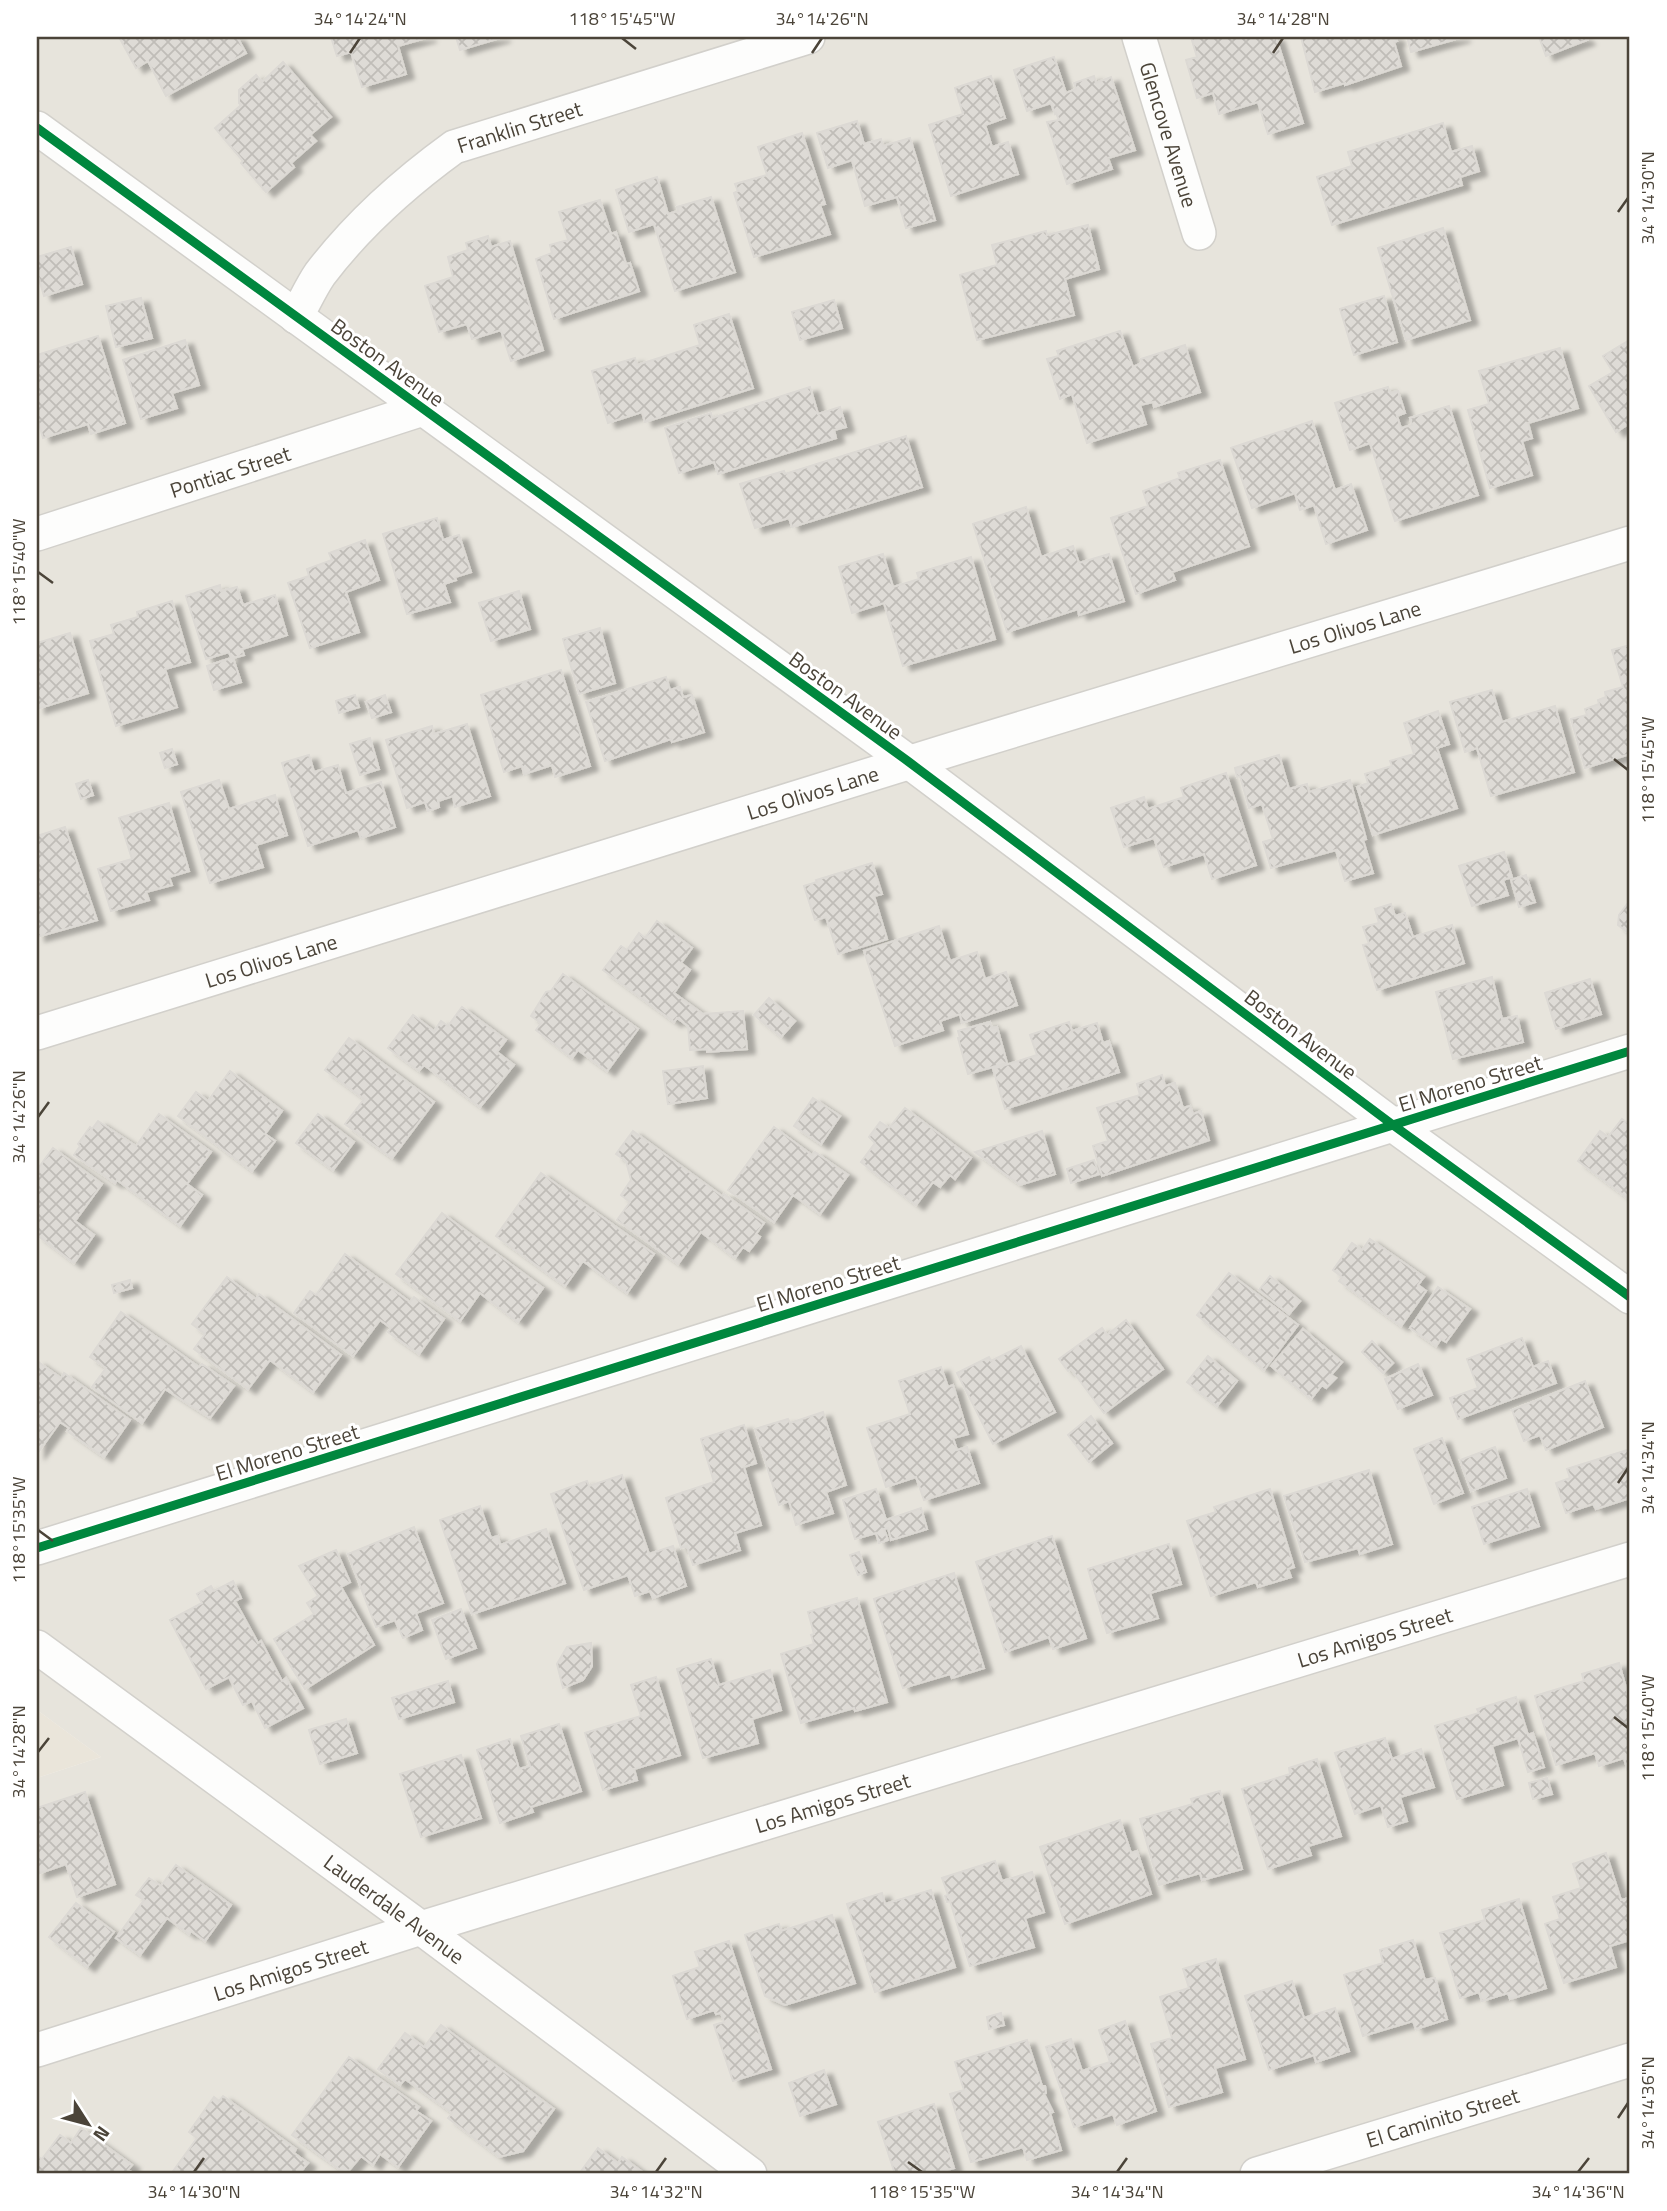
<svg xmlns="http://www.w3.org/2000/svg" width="1667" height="2211" font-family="'Titillium Web',sans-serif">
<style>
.residential{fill:#e7e4dc}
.education{fill:#eae5da}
.building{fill:url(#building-cross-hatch);stroke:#dcd9d4;stroke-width:2;filter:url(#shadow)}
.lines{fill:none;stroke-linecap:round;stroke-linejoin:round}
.street-casing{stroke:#d2d0cb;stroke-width:36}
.street{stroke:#fdfdfc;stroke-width:33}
.cycleway-casing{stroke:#fff;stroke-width:13}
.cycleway{stroke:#00873e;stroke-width:9}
.ticks{fill:none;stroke:#4b4439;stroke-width:2.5}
.labels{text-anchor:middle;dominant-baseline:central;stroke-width:6;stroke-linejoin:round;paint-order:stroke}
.street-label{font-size:21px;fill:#4b4439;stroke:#fff}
.neatline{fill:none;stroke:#4b4439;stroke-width:2.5}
.ticks-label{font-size:18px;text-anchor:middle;fill:#4b4439}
</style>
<defs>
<pattern id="building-cross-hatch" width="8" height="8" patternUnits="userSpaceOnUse" patternTransform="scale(1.75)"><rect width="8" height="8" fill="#dedbd6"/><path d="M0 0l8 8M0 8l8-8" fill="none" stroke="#c0bdb8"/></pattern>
<filter id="shadow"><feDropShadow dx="8" dy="4.5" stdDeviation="2" flood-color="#0004"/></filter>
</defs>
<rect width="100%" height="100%" fill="#f4f2ee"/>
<path class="residential" d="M37,37H1630V2174H37V1778L101,1757L37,1710Z"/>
<path class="education" d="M37,1710L101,1757L37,1778Z"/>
<path class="building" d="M119,37H237L246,53L166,96L148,61L136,68Z
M331,37H429L398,46L406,74L362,87L351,52L337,56Z
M456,37H503L460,50Z
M1191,37H1276L1303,123L1268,134L1258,102L1219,114L1213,93L1197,98L1186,60L1197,57Z
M1301,37H1395L1397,41L1394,42L1401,66L1345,85V83L1315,92Z
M1407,37H1463L1411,52Z
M1539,37H1583L1587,40L1546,56Z
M1054,57L1066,93L1076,89L1074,83L1094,76L1096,83L1111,77L1135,150L1108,158L1112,169L1067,184L1047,122L1059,120L1056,113L1055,114L1051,103L1027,111L1014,70Z
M283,62L331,117L310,135L316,141L291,163L294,167L266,192L241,163L243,161L215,128L241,105L239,103V90L256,75L262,82Z
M991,76L1005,118L985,125L992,147L1008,142L1018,174L951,196L929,125L963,114L955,88Z
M857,121L864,144L881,139L883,146L910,138L935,220L906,228L897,197L865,206L852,160L828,168L817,133Z
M1443,123L1451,152L1472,146L1479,171L1460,177L1462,185L1332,225L1317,177L1352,166L1348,152Z
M802,133L825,204L820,205L830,234L754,257L734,193L738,191L735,184L767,175L758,147Z
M657,177L668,214L678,211L677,207L711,197L735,272L675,291L654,224L629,232L616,190Z
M600,200L611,234L616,232L626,264L630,263L639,291L554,319L536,259L552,253L550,245L568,240L559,212Z
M1088,225L1099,269L1065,279L1074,315L977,340L960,275L997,265L992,245L1046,231L1047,235Z
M1443,228L1470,320L1406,340L1378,248Z
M488,236L491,247L510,241L543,350L511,361L501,330L472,339L467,324L439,332L425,286L453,277L448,257L468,250L466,243Z
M71,247L82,284L44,296L37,272V257Z
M1384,296L1397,342L1354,355L1340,309Z
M141,298L152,338L116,347L106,306Z
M834,300L842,328L800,340L792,312Z
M729,314L753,388L645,422L642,412L608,423L592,371L635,358L637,365L700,345L694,325Z
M1120,331L1133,367L1142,363L1141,359L1185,345L1200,392L1154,407L1153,402L1140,405L1146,424L1087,443L1072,394L1060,399L1047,359L1059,356L1057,351Z
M98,336L125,423L91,434L88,424L43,438L37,417V355Z
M185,340L199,385L172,393L177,408L141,419L123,360Z
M1628,341L1630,345V423L1616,432L1589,386L1613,372L1603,356Z
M1560,348L1578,408L1528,423L1532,438L1522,441L1532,475L1490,488L1468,410L1489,404L1479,371Z
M810,387L818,414L840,407L846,427L834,430L836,438L718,474L714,462L679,473L665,428L711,413L712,418Z
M1388,387L1390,393L1398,391L1405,413L1397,416L1401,428L1412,425L1410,418L1449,406L1478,495L1395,521L1370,443L1350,450L1335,403Z
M1312,421L1335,490L1351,484L1367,530L1326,544L1314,505L1300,510L1295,493L1252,508L1231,448Z
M906,436L922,487L792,527L789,518L755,528L740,484L784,471L785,474Z
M1220,460L1249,546L1172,572L1175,580L1136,594L1111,518L1148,506L1143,491L1180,478L1178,473Z
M1026,507L1041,557L1073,546L1079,563L1109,554L1124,601L1079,615L1078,609L1007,632L973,524Z
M437,518L443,540L459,535L471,572L455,577L456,580L444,584L450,602L407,614L383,534Z
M365,540L379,580L346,592L359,632L310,648L288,583L309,576L307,569L332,560L329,553Z
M883,554L893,587L919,579L917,573L971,557L995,639L903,666L884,603L852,613L839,567Z
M220,585L221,591L237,587L243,605L275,595L287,635L242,649L244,655L233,658L241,682L214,690L207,666L231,658L229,652L206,659L186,596Z
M519,591L530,629L491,641L479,603Z
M172,601L190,662L165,669L177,707L116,726L90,641L114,634L111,625L138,617L137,612Z
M600,628L615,683L579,694L563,639Z
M70,633L88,693L37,709V643Z
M1630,645V754L1585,768L1571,719L1587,715L1585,709L1599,704L1598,700L1606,697L1605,692L1623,687L1612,650Z
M561,670L590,766L555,777L552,765L524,774L522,766L504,772L481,695Z
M666,677L670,690L680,687L683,697L692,695L704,732L672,742L671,739L605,761L586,702Z
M1492,690L1502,722L1555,706L1574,772L1491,796L1477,748L1465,752L1450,702Z
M355,695L359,707L339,713L336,701Z
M385,695L391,712L372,718L366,702Z
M1438,711L1449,744L1437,748L1457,808L1373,835L1357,787L1368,783L1365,774L1392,766L1390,761L1414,754L1404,723Z
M467,724L490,796L455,807L453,796L438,801L439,807L428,811L425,802L407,808L386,740L432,726L434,734Z
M370,738L379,769L360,775L350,744Z
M172,749L177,764L165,768L160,753Z
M309,755L314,772L338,765L346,793L381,782L395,827L361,838L358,830L308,846L282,763Z
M1279,755L1289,789L1307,784L1309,792L1350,780L1366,839L1363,840L1373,873L1345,881L1336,850L1271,868L1263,842L1273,839L1262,804L1249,808L1240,776L1237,777L1235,768Z
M1226,773L1256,865L1212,879L1204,854L1164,867L1154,838L1124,847L1111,808L1144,797L1148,809L1184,797L1181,788Z
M88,780L93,795L81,799L76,784Z
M219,780L229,809L275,795L287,835L256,845L263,867L210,883L181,792Z
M169,803L189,871L169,877L172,885L146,892L149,900L111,911L98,869L132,859L119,818Z
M65,827L97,920L37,937V836Z
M1504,852L1512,877L1503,880L1508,895L1472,906L1459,866Z
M872,863L882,894L874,896L887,939L838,954L826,917L815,920L804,886L817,882L816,880Z
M1526,875L1535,902L1519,907L1511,880Z
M1630,900V934L1618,925L1619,915Z
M1391,904L1395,916L1405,913L1413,937L1452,925L1464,963L1377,990L1363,945L1369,944L1363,927L1379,923L1375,909Z
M657,921L692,948L681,963L690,970L674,993L703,1014L743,1011L747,1049L707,1052V1049L690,1050L688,1026L677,1018L674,1022L603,970L621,946L627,950L639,933L645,938Z
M939,926L950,961L977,952L985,979L1006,972L1017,1005L962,1023L960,1014L940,1021L943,1030L895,1046L864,951Z
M563,974L638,1029L607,1071L578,1050L572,1058L536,1030L541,1023L531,1016L546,992L551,991Z
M1492,977L1502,1019L1517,1016L1523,1042L1453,1059L1436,992Z
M1590,979L1601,1014L1556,1029L1545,993Z
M769,998L795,1021L781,1037L754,1015Z
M462,1007L506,1040L497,1052L514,1065L480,1107L424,1065L419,1071L388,1048L413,1015L434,1031L441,1021L448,1026Z
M990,1022L992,1028L997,1027L1007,1063L968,1074L958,1038H960L958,1031Z
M1069,1022L1072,1031L1097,1023L1103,1043L1109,1041L1119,1072L1005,1109L993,1069L1037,1055L1030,1035Z
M349,1038L434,1102L392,1158L345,1124L364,1099L325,1070Z
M703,1066L707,1098L668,1104L663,1071Z
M230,1071L282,1111L265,1134L275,1141L252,1171L178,1116L196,1092L208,1101Z
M1162,1075L1165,1086L1175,1083L1183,1108L1190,1106L1193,1114L1201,1111L1209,1140L1102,1176L1093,1146L1108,1141L1097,1108L1140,1095L1137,1084Z
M813,1098L840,1116L821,1144L794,1126Z
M905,1108L971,1158L955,1179L950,1175L940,1187L933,1182L916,1205L861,1162L875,1143L869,1137L880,1122L889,1128Z
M159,1114L211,1152L187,1184L202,1195L180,1226L117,1180L115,1183L74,1155L80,1146L78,1144L90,1127L92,1129L98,1121L136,1146Z
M318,1114L354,1142L333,1170L296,1143Z
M1622,1119L1630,1125V1200L1578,1161L1600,1131L1608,1137Z
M774,1127L812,1155L815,1152L848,1175L820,1214L793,1195L774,1222L728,1190Z
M633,1131L722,1196L724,1194L764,1223L756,1234L760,1237L749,1251L743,1247L735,1258L701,1232L678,1264L617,1220L630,1202L621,1195L631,1180L626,1161L616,1154Z
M1042,1131L1055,1174L1020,1185L975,1152Z
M53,1148L102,1184L75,1221L94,1235L74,1263L37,1235V1176L39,1172L37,1170Z
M1094,1160L1099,1174L1071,1183L1067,1169Z
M541,1173L654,1254L627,1293L583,1261L565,1286L496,1236Z
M442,1213L543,1288L518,1322L480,1293L460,1321L396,1274Z
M1370,1239L1424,1277L1418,1285L1426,1291L1401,1326L1339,1281L1342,1277L1333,1270L1352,1243L1362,1250Z
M345,1254L410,1302L414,1297L444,1319L419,1354L388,1332L391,1328L380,1320L353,1356L294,1313L310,1291L316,1295Z
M1229,1273L1298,1325L1264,1370L1197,1315Z
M1270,1276L1300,1301L1289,1314L1259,1290Z
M227,1277L256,1299L259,1294L341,1355L313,1392L270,1360L248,1389L194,1349L205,1334L192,1324Z
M130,1280L132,1288L114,1293L112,1285Z
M1438,1287L1470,1309L1446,1342L1441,1339L1436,1346L1410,1328Z
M121,1312L199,1367L202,1364L234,1386L210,1418L165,1389L142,1423L92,1387L106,1368L90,1357Z
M1126,1320L1163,1369L1104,1413L1071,1369L1068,1371L1059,1359L1102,1328L1107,1335Z
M1303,1329L1342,1362L1331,1375L1336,1378L1326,1388L1322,1385L1311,1399L1271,1366Z
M1522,1338L1533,1367L1548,1361L1556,1383L1458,1419L1450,1398L1478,1388L1467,1359Z
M1372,1341L1393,1363L1383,1373L1362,1352Z
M1021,1346L1055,1412L993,1444L957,1373L989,1357L991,1361Z
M1208,1356L1237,1381L1217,1406L1187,1382Z
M37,1361L61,1378L64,1373L130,1420L104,1457L67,1431L69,1428L60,1422L37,1454Z
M1418,1364L1432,1395L1398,1409L1385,1379Z
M941,1367L948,1387L953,1385L968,1434L953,1438L957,1450L967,1447L979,1483L924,1500L916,1477L886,1487L867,1428L910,1414L899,1381Z
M1585,1381L1603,1427L1546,1450L1540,1435L1524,1441L1512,1410Z
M823,1412L846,1485L826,1492L833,1513L796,1525L789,1501L779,1505L755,1429L788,1419L790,1423Z
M1091,1416L1112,1443L1089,1462L1068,1435Z
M744,1425L756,1463L744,1467L761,1525L735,1533L740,1550L693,1565L687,1546L681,1548L666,1498L714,1482L701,1439Z
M1442,1438L1463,1493L1434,1504L1414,1449Z
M1495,1447L1506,1478L1471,1491L1460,1460Z
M1630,1449V1498L1596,1509L1593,1504L1566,1513L1556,1483L1570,1478L1567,1469Z
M1369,1470L1392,1544L1360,1554L1358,1548L1305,1562L1284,1496Z
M622,1475L649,1554L673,1546L686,1586L653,1598L650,1591L635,1596L628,1575L584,1590L551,1494L587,1481L589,1486Z
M876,1489L886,1520L921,1508L927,1529L891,1540L888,1528L884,1529L888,1540L879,1543L876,1533L855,1539L843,1500Z
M1270,1489L1294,1567L1288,1569L1291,1577L1258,1587L1256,1582L1211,1596L1187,1521L1216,1512L1214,1507Z
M1527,1489L1539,1526L1484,1544L1472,1507Z
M480,1506L491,1538L498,1536L500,1545L546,1529L565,1583L472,1614L440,1520Z
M414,1527L443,1603L416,1613L422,1630L403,1638L395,1620L376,1627L348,1554Z
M1052,1536L1086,1638L1053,1649L1049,1637L1005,1652L976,1562Z
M1169,1544L1181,1584L1150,1593L1158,1618L1107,1633L1088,1569Z
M336,1550L350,1582L341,1587L374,1645L305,1689L274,1639L314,1614L307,1603L318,1596L299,1566Z
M859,1552L866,1572L858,1575L850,1555Z
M954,1573L984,1668L952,1678L950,1674L903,1688L874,1599Z
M233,1581L241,1598L235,1601L258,1643L261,1641L282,1681L286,1678L303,1708L265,1728L252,1701L243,1705L229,1677L206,1689L170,1620L202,1603L197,1594L211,1586L214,1591Z
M857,1598L887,1702L855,1711L854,1708L801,1723L781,1654L814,1644L811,1635L814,1634L808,1612Z
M461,1609L476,1648L446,1659L432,1620Z
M591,1643L592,1666L583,1680L563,1688L557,1664L567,1647Z
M711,1659L719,1685L770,1670L781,1710L752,1719L758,1743L703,1758L677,1669Z
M1619,1663L1630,1702V1779L1624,1758L1599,1766L1595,1753L1556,1765L1535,1696L1584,1681L1582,1674Z
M656,1677L680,1755L634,1769L637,1780L603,1790L585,1733L641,1716L631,1685Z
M448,1681L454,1702L399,1719L392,1698Z
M1516,1697L1528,1735L1533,1733L1544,1767L1528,1772L1518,1738L1492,1746L1503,1785L1457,1799L1435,1726L1479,1713L1477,1709Z
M346,1719L357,1753L320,1764L309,1730Z
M559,1724L581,1791L531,1807L533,1812L500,1823L477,1750L510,1739L519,1769L530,1766L521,1736Z
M1385,1738L1392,1759L1421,1749L1434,1787L1400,1797L1407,1821L1388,1827L1381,1805L1355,1814L1335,1753Z
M461,1755L481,1818L421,1837L400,1774Z
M1317,1759L1341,1836L1308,1846L1311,1855L1268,1869L1242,1789L1290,1774L1289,1768Z
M1547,1778L1552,1794L1533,1799L1529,1783Z
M1220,1791L1242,1869L1202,1880L1200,1873L1159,1885L1140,1819L1193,1804L1191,1799Z
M85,1792L115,1884L77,1897L66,1864L37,1874V1808Z
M1120,1820L1131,1853L1137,1851L1151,1894L1065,1924L1040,1847Z
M1606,1853L1621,1900L1629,1898L1630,1902V1940L1610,1946L1616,1967L1564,1983L1545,1924L1560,1919L1553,1897L1581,1888L1573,1864Z
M995,1861L1002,1881L1032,1872L1044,1912L1025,1918L1034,1947L970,1966L950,1901L947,1902L945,1896L948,1895L942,1878Z
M176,1865L231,1905L205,1941L191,1931L189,1934L167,1918L140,1955L116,1938L144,1900L136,1895L149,1878L161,1886Z
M931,1890L955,1967L875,1992L847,1904L882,1893L885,1904Z
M1519,1899L1546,1988L1510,1999L1508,1993L1482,2001L1479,1992L1460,1998L1440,1933L1485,1920L1482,1910Z
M76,1903L114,1932L87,1967L49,1937Z
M832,1915L855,1983L785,2005L765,1996L745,1935L779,1924L781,1931Z
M1413,1940L1425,1980L1435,1978L1447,2019L1416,2029L1413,2021L1363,2036L1344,1975L1383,1963L1380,1950Z
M729,1941L771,2069L733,2081L714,2025L724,2022L721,2013L716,2014L714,2010L687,2019L673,1976L700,1967L695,1952Z
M1216,1959L1245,2059L1215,2068L1222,2092L1169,2107L1151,2044L1172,2038L1160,1997L1189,1988L1183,1969Z
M1292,1981L1304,2018L1335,2008L1349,2051L1316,2062L1314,2055L1269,2070L1245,1996Z
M1001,2013L1004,2025L989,2029L987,2017Z
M1125,2021L1156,2111L1117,2125L1113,2114L1074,2127L1046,2047L1071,2039L1082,2071L1110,2062L1099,2030Z
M441,2025L554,2109L523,2151L499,2157L448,2118L452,2113L405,2079L400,2085L378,2069L405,2033L424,2047Z
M1027,2040L1042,2086H1045L1046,2093L1044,2094L1053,2112L1050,2113L1061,2150L1027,2160L1023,2147L971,2162L950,2094L964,2090L955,2062Z
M349,2057L419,2107L416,2111L431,2121L398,2167L380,2154L373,2165L361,2156L346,2174L292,2135Z
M824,2070L836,2104L800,2116L789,2083Z
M223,2096L296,2149L294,2153L308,2163L299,2174H171L197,2138L189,2132L214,2097L219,2101Z
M934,2104L954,2168L933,2174H895L878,2122Z
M81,2128L132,2165L128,2170L135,2174H37V2156L42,2159L60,2135L71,2143Z
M598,2148L618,2163L622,2157L645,2174H579Z"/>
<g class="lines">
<g class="street-casing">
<g id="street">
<path id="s1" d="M1139,37L1199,233"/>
<path d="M37,128L909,762L1393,1125L1630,1297"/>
<path id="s2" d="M296,317C304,303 311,287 320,274C358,224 403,184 454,147L808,37"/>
<path id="s3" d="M37,534L423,409"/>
<path id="s4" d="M37,1033L956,748L1630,543"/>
<path d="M37,1548L1630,1051"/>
<path id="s5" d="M37,1647L421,1928L750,2174"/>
<path id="s6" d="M37,2050L421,1928L1630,1559"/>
<path id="s7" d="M1257,2174L1630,2060"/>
</g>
</g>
<use href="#street" class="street"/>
<g class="cycleway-casing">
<path id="cycleway" d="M37,128L909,762L1393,1125L1630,1297
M37,1548L1630,1051"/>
</g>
<use href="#cycleway" class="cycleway"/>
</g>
<path class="ticks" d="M622,38L636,49M350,53L360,38M812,53L822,38M1273,53L1283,38M1618,212L1628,198M38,572L53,583M1614,759L1628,770M38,1117L49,1102M1618,1483L1628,1468M38,1530L53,1541M1614,1717L1628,1728M38,1752L49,1738M1618,2118L1628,2103M908,2162L922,2172M194,2172L204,2158M656,2172L666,2158M1117,2172L1127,2158M1578,2172L1589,2158"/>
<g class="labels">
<g class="street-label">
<text stroke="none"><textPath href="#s2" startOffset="303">Franklin Street</textPath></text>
<text stroke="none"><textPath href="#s1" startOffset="102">Glencove Avenue</textPath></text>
<text transform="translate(388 362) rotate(36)">Boston Avenue</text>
<text stroke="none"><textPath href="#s3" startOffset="203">Pontiac Street</textPath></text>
<text stroke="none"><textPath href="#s4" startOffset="1379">Los Olivos Lane</textPath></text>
<text transform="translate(846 695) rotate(36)">Boston Avenue</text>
<text stroke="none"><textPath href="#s4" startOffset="812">Los Olivos Lane</textPath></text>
<text stroke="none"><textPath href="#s4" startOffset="245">Los Olivos Lane</textPath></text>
<text transform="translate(1301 1034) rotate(37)">Boston Avenue</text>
<text transform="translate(1470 1083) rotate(-17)">El Moreno Street</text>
<text transform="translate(828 1283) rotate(-17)">El Moreno Street</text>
<text transform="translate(287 1452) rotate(-17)">El Moreno Street</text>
<text stroke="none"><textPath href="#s6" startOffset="1400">Los Amigos Street</textPath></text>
<text stroke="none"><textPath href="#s6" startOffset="833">Los Amigos Street</textPath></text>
<text stroke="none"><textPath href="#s5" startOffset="443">Lauderdale Avenue</textPath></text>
<text stroke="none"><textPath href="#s6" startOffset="266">Los Amigos Street</textPath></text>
<text stroke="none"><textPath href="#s7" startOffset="194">El Caminito Street</textPath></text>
</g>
</g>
<rect width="1667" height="2211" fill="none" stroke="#ffffff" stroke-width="77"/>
<g transform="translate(88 2124) rotate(126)" stroke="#ffffff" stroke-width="5" paint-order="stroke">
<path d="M0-5L12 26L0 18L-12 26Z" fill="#4b4439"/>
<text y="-10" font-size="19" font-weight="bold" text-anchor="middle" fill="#4b4439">N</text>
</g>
<rect x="38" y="38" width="1590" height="2134" class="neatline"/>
<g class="ticks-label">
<text x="360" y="25">34°14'24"N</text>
<text x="622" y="25">118°15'45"W</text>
<text x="822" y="25">34°14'26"N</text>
<text x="1283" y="25">34°14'28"N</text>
<text transform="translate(1648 198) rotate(-90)" y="6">34°14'30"N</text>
<text transform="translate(19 572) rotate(-90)" y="6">118°15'40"W</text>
<text transform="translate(1648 770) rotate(-90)" y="6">118°15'45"W</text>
<text transform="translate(19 1117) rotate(-90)" y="6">34°14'26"N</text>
<text transform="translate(1648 1468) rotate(-90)" y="6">34°14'34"N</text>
<text transform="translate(19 1530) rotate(-90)" y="6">118°15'35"W</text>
<text transform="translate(1648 1728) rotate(-90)" y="6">118°15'40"W</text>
<text transform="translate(19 1752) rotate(-90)" y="6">34°14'28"N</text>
<text transform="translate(1648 2103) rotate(-90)" y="6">34°14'36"N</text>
<text x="194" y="2198">34°14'30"N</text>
<text x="656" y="2198">34°14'32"N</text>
<text x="922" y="2198">118°15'35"W</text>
<text x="1117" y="2198">34°14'34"N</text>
<text x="1578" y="2198">34°14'36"N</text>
</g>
</svg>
